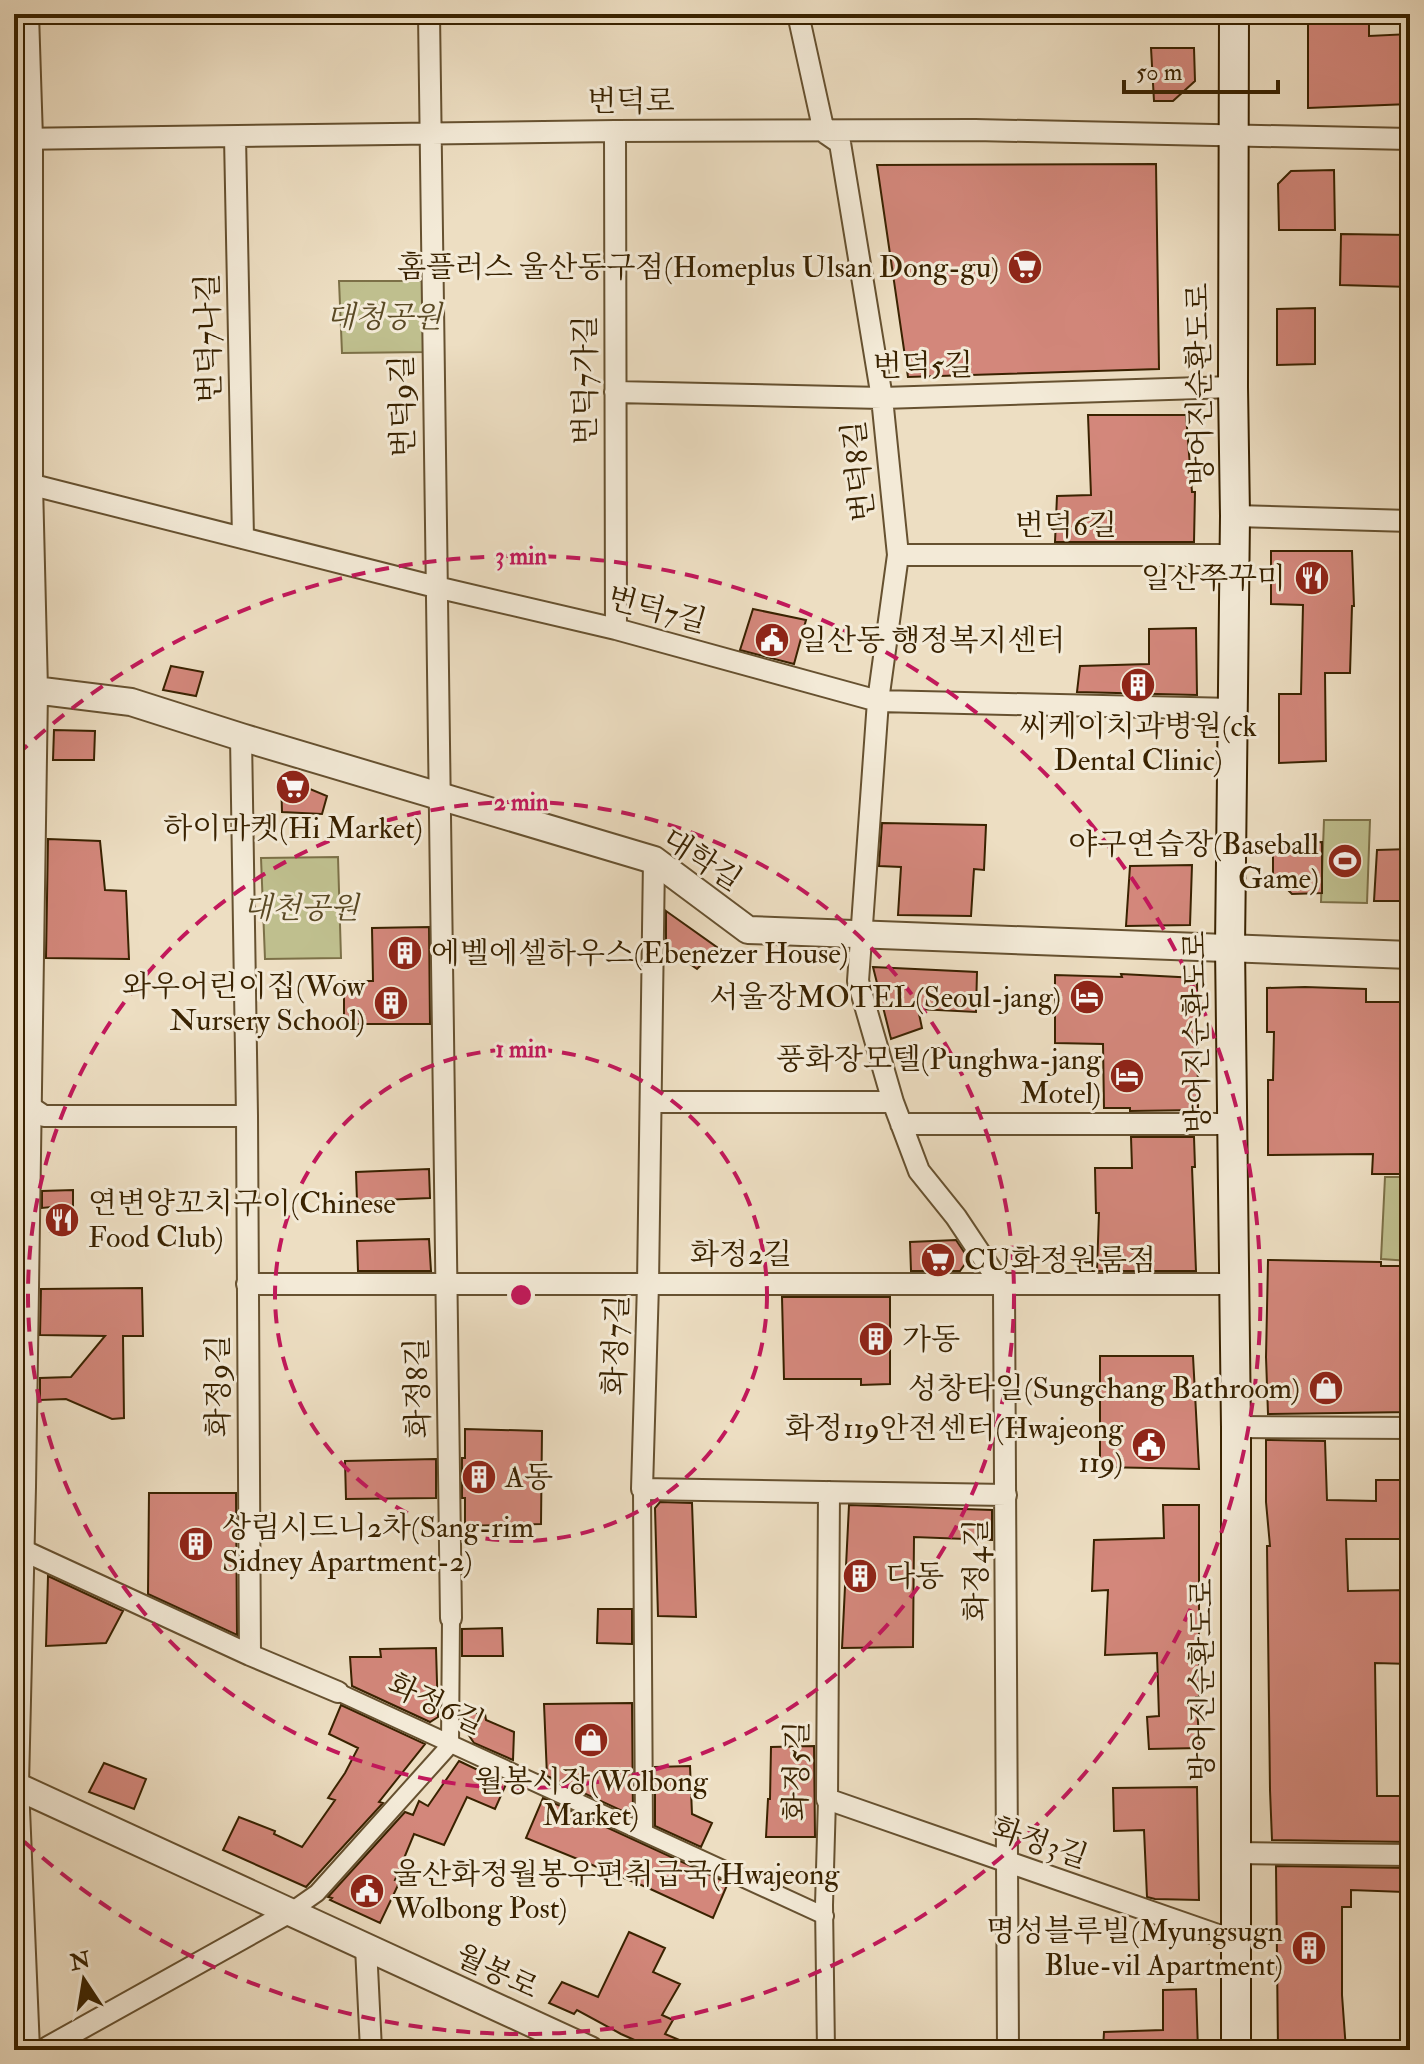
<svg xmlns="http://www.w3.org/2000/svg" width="1424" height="2064" font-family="'IM FELL Double Pica','Noto Serif KR',serif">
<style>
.green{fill:#bfbf8e;stroke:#7c7047;stroke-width:2}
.building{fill:#d3877b;stroke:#392200;stroke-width:2}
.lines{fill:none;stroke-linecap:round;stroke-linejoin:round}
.pedestrian-casing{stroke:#665130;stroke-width:20}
.minor-casing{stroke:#665130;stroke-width:24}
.tertiary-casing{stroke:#665130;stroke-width:30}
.secondary-casing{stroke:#392200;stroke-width:32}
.pedestrian{stroke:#f3ead7;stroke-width:16}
.minor{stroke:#f3ead7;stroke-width:20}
.tertiary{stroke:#f3ead7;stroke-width:26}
.secondary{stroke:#f3ead7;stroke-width:28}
.ring{fill:none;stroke:#c2185b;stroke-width:4;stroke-dasharray:14 10}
.labels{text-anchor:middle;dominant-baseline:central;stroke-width:6;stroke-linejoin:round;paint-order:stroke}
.street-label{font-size:30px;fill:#392200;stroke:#f3ead7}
.poi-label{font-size:30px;fill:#392200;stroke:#f3ead7;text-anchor:end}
.park-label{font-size:30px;font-style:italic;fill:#5a4924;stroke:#f3ead7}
.centre{fill:#c2185b;stroke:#f3ead7;stroke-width:4}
.ring-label{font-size:24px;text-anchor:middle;font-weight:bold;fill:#c2185b;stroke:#f3ead7;stroke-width:6;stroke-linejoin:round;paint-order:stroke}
</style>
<rect width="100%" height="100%" fill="#eddec2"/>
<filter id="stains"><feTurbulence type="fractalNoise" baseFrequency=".0025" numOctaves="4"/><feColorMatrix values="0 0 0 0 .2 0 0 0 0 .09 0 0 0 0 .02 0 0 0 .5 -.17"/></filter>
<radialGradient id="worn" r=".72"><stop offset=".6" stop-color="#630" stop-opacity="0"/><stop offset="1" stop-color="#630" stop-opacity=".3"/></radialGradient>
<path class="green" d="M339,281H429L428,352L342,353Z
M1324,820H1370L1367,903L1321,902Z
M338,857L341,958L265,959L261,858Z
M1385,1177H1410V1261L1381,1259Z"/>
<path class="building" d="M1308,14H1369V36L1410,34V104L1308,108Z
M1151,48H1194L1195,81L1173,101H1154Z
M1156,164L1159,369L908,377L877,165Z
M1334,170L1335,230H1279L1278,184L1291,171Z
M1341,234L1410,235V287L1340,285Z
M1315,308V364L1277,365V309Z
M1088,415H1186L1192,492H1195L1194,542H1055L1057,496L1091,495Z
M1271,551H1352L1354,606H1352L1350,673H1325L1326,761L1279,763V694H1301L1303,605L1271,604Z
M753,609L806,620L794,664L740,650Z
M1196,628L1197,695L1077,692L1080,666L1149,664V629Z
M171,666L203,672L196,696L163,690Z
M54,730L95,731L94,760H53Z
M281,777L327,796L322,814L282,812Z
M882,823L986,825L984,870L974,869L971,916L898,915L901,867L879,866Z
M48,839L100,841L105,890L126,891L129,959L46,958Z
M1322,842V893L1292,894L1273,875V843Z
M1410,849V901H1374L1377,850Z
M1192,865L1190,925L1126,926L1130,866Z
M666,911L718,948L697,969L666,947Z
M429,927L430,1024H344V981H373L372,928Z
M873,967L977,972L976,1012L918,1009L922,1028L891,1039Z
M1121,974L1197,978L1198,1110L1130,1111V1108H1104L1103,1044L1055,1043V975L1122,977Z
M1305,987L1366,989V1002H1410V1174H1372L1373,1154L1268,1155V1080H1273L1274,1032H1267V988Z
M1131,1137H1194L1195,1167H1192L1196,1271H1097L1099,1213H1096L1095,1168H1132Z
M429,1169L430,1198L357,1201L356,1172Z
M73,1190V1232H50L51,1207L42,1208V1191Z
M429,1239L431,1271H358L357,1241Z
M956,1240L966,1255L965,1264L960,1271H911L910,1242Z
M1268,1260L1381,1262V1266H1410V1412L1268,1414L1266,1357Z
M142,1288L143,1336H123L124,1418L112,1419L66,1399L40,1400V1378L71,1377L105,1336L40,1335L41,1289Z
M782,1297H890V1384L861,1385V1379H784Z
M1100,1356H1193L1199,1469L1100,1467Z
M465,1429L542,1431L541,1524L465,1526V1498H462V1458H465Z
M1266,1440L1325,1441L1327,1500L1376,1501V1480H1410V1539H1346L1348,1591L1410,1590V1664L1375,1663L1377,1796H1410V1842L1272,1840L1270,1790L1267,1546H1270L1266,1502Z
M436,1459V1498L346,1499L345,1461Z
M149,1493H236L237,1635L148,1594Z
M660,1502L692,1503L696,1617L658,1616L655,1508Z
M849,1505L992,1510V1540L914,1537L913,1647L842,1648Z
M1163,1505H1199V1697H1196L1200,1748L1149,1749L1147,1717L1159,1716L1157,1653L1105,1655L1108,1590L1092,1591L1094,1540L1164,1538Z
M48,1576L123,1611L106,1643L46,1646Z
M598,1609H632V1644L597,1643Z
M502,1628L503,1656H462V1629Z
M436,1648L438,1717L430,1722L352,1686L350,1657H381L380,1649Z
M632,1703L633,1816L547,1776L544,1704Z
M341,1705L425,1744L379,1802L383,1803L306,1887L223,1850L239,1817L275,1831L274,1834L302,1847L335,1800L328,1798L345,1773L358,1748L329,1734Z
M467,1712L485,1714L486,1720L514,1732L513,1760L474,1743L466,1731Z
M814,1746L815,1837H766L768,1799H770L771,1747Z
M459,1761L503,1782L501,1779L507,1782L495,1809L467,1797L444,1845L414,1834L395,1880L400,1881L380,1923L330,1900L332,1898L328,1897L405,1812L413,1815L419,1801L428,1806Z
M104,1763L146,1779L134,1809L89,1792Z
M690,1766L692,1814L712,1823L701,1847L655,1826V1767Z
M1197,1787L1199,1900L1155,1899L1147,1897L1144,1830L1114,1831L1113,1788Z
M543,1798L728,1883L713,1918L646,1887L526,1838Z
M1276,1866L1410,1868V1887L1404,1892L1351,1890V1907H1342V1995L1346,2050H1278Z
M629,1932L665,1948L653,1972L680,1984L662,2015L673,2020L665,2034L703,2050H657L621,2034L577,2010L574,2014L549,2003L562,1982L598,1997Z
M1196,1989L1198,2050H1103L1104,2032L1163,2030V1990Z"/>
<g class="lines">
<g class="pedestrian-casing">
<path id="pedestrian" d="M642,1489L644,1832
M338,1692L825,1916
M290,1912L317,1893L450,1745L451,1618
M826,2050L824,1905L827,1799"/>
</g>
<g class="minor-casing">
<path id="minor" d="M429,14L451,1618
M798,14L824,132L840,143L882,398L898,555L878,701L858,981L893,1102L919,1171L956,1217L1004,1289L1008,2050
M615,131L616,629
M235,137L243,538
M14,139L615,131L975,130L1410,139
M615,392L882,398L1233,387
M14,485L29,484L436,587L616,629L878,701L1233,709
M1235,516L1410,521
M898,555H1235
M241,737L247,1116L250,1655
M654,860L648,1284L642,1489L1006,1495
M651,1102H893
M14,1106H29L44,1116H247
M901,1124H1232
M247,1284H1234
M1236,1427L1410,1428
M829,1492L827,1799L1235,1941
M20,1549L250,1655L338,1692
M1235,1853L1410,1855
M366,1947L371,2050
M48,2047L290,1912"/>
</g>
<g class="tertiary-casing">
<path id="tertiary" d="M25,14L29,139V484L34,690L22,1487L15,1785L26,2050
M14,691L34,690L131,702L241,737L654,860L748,930L1410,955
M14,1785L590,2050"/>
</g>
<g class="secondary-casing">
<path id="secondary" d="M1234,14L1233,387L1235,516L1230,947L1236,1427V2050"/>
</g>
<use href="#pedestrian" class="pedestrian"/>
<use href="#minor" class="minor"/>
<use href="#tertiary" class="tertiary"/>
<use href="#secondary" class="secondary"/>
</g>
<g class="ring">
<circle cx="521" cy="1295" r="246"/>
<circle cx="521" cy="1295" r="493"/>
<path d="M17 755A739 739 0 1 1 17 1835"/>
</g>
<defs>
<g id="supermarket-disc" transform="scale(1.8)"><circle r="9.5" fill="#8f2418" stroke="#f3ead7"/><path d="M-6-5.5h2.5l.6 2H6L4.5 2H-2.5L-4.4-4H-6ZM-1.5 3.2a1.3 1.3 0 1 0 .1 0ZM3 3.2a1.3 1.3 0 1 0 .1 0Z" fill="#fff"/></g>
<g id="restaurant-disc" transform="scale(1.8)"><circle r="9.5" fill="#8f2418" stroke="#f3ead7"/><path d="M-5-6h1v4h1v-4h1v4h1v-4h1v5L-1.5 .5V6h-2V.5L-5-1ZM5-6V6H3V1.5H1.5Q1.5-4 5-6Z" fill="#fff"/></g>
<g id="civic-disc" transform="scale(1.8)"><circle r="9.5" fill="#8f2418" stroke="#f3ead7"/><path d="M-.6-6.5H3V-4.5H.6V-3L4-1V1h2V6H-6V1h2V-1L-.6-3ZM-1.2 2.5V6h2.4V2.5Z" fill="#fff"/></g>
<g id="building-disc" transform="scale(1.8)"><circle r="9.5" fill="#8f2418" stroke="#f3ead7"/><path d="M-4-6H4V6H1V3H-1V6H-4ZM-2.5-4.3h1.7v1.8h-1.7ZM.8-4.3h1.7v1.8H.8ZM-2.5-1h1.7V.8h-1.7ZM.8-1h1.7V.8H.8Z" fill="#fff"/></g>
<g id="stadium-disc" transform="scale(1.8)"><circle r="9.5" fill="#8f2418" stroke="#f3ead7"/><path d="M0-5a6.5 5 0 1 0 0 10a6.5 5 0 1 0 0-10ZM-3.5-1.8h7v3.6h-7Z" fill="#fff"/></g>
<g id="hotel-disc" transform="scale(1.8)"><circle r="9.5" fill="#8f2418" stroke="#f3ead7"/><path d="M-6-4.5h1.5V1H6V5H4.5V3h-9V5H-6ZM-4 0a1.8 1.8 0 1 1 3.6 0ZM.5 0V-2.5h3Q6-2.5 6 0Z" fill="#fff"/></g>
<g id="shop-disc" transform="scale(1.8)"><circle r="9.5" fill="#8f2418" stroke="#f3ead7"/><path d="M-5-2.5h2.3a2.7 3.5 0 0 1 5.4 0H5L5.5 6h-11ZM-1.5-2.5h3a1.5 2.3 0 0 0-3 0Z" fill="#fff"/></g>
</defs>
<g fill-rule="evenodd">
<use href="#supermarket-disc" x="1025" y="267"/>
<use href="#restaurant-disc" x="1312" y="578"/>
<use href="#civic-disc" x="772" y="640"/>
<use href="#building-disc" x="1138" y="685"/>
<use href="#supermarket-disc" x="293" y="787"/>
<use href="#stadium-disc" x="1345" y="861"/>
<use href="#building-disc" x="405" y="953"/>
<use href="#hotel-disc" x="1087" y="997"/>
<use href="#building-disc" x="391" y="1003"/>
<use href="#hotel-disc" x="1127" y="1076"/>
<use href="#restaurant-disc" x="62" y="1220"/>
<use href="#supermarket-disc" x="938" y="1260"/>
<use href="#building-disc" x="876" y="1339"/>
<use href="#shop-disc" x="1326" y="1388"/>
<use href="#civic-disc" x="1149" y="1445"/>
<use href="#building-disc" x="479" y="1477"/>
<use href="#building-disc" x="196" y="1544"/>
<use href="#building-disc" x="860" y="1576"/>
<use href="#shop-disc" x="591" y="1740"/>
<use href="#civic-disc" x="367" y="1891"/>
<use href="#building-disc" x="1309" y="1948"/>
</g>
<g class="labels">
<g class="street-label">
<text x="631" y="101">번덕로</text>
<text transform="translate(209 338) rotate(-91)">번덕7나길</text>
<text transform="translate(923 366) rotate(-1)">번덕5길</text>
<text transform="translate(585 380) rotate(-90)">번덕7가길</text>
<text transform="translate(1200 384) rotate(-91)">방어진순환도로</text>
<text transform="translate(403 406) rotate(-91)">번덕9길</text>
<text transform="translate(859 471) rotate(-96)">번덕8길</text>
<text x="1066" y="525">번덕6길</text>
<text transform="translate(657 610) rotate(15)">번덕7길</text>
<text transform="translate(702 860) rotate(33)">대학길</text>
<text transform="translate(1197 1032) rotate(-91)">방어진순환도로</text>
<text x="741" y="1254">화정2길</text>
<text transform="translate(616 1345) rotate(-88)">화정7길</text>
<text transform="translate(218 1386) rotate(-90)">화정9길</text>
<text transform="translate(418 1388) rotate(-91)">화정8길</text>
<text transform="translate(976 1570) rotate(-90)">화정4길</text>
<text transform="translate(1202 1680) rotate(-90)">방어진순환도로</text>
<text transform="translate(436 1704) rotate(25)">화정6길</text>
<text transform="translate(797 1771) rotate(-89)">화정5길</text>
<text transform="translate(1040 1843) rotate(19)">화정3길</text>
<text transform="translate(497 1972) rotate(25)">월봉로</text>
</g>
<g class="poi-label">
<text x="999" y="267">홈플러스 울산동구점(Homeplus Ulsan Dong-gu)</text>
<text x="1286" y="578">일산쭈꾸미</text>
<text x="798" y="640" text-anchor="start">일산동 행정복지센터</text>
<text x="1138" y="726" text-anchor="middle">씨케이치과병원(ck<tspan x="1138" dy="34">Dental Clinic)</tspan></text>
<text x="293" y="828" text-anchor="middle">하이마켓(Hi Market)</text>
<text x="1319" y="844">야구연습장(Baseball<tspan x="1319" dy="34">Game)</tspan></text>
<text x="431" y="953" text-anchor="start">에벨에셀하우스(Ebenezer House)</text>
<text x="365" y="986">와우어린이집(Wow<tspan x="365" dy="34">Nursery School)</tspan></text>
<text x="1061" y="997">서울장MOTEL(Seoul-jang)</text>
<text x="1101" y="1059">풍화장모텔(Punghwa-jang<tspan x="1101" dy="34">Motel)</tspan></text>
<text x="88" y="1203" text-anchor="start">연변양꼬치구이(Chinese<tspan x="88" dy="34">Food Club)</tspan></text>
<text x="964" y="1260" text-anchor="start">CU화정원룸점</text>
<text x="902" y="1339" text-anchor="start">가동</text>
<text x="1300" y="1388">성창타일(Sungchang Bathroom)</text>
<text x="1123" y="1428">화정119안전센터(Hwajeong<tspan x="1123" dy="34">119)</tspan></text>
<text x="505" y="1477" text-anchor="start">A동</text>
<text x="222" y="1527" text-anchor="start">상림시드니2차(Sang-rim<tspan x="222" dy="34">Sidney Apartment-2)</tspan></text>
<text x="886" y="1576" text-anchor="start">다동</text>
<text x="591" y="1781" text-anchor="middle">월봉시장(Wolbong<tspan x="591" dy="34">Market)</tspan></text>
<text x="393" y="1874" text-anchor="start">울산화정월봉우편취급국(Hwajeong<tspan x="393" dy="34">Wolbong Post)</tspan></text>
<text x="1283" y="1931">명성블루빌(Myungsugn<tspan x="1283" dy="34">Blue-vil Apartment)</tspan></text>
</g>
<g class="park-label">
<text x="384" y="317">대청공원</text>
<text x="301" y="908">대천공원</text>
</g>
</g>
<circle cx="521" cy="1295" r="12" class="centre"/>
<g class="ring-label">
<text x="521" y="564">3 min</text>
<text x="521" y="810">2 min</text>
<text x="521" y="1057">1 min</text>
</g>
<rect width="1424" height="2064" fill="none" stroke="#eddec2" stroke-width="48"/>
<rect x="16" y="16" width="1392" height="2032" fill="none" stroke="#392200" stroke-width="4"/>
<rect x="24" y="24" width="1376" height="2016" fill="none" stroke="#392200" stroke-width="2"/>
<g transform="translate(84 1980) rotate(348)" stroke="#f3ead7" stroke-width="6" paint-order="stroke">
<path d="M0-6L14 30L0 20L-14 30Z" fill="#392200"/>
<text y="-12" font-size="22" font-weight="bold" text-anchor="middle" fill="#392200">N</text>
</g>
<path d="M1124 80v12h154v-12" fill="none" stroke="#392200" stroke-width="4"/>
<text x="1136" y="80" font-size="24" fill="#392200" stroke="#f3ead7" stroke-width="6" paint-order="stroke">50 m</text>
<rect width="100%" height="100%" filter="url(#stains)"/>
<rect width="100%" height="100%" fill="url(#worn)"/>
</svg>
